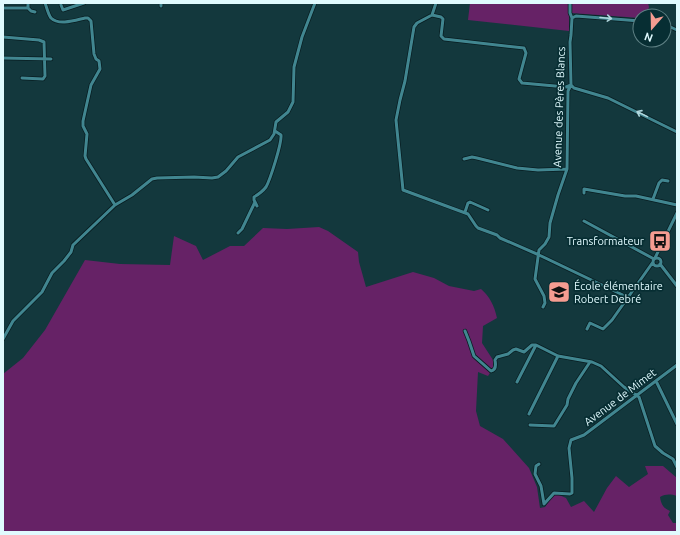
<svg xmlns="http://www.w3.org/2000/svg" width="680" height="535" font-family="Ubuntu,sans-serif">
<style>
.green{fill:#626}
.lines{fill:none;stroke-linecap:round;stroke-linejoin:round}
.street-casing{stroke:#081d21;stroke-width:4.5}
.street{stroke:#418690;stroke-width:3}
.oneway{stroke:#b0d7dd}
.labels{text-anchor:middle;dominant-baseline:central;stroke-width:3.5;stroke-linejoin:round;paint-order:stroke}
.street-label{font-size:11px;fill:#e0fafe;stroke:#072e33}
.poi-label{font-size:11px;fill:#e0fafe;stroke:#072e33;text-anchor:end}
</style>
<rect width="100%" height="100%" fill="#13383d"/>
<path class="green" d="M470,3H569V31L468,20Z
M571,3H648L649,7L646,16H640V18L571,13Z
M319,227L328,231L358,252L359,262L366,287L413,272L434,278L449,286L474,291L481,289C490,297 494,305 497,318L483,326L482,343L493,360V368L488,376L478,372L476,411L480,426L503,439L529,468L537,487L540,508L545,507L555,493L566,498L571,507L584,501L594,512L607,488L616,476L629,487L648,474L645,466H663L677,478V496C670,494 666,494 660,497C661,504 663,508 670,511L668,515L673,523H677V532H3V374L23,358L45,330L85,260L120,264L170,265L174,236L196,246L203,260L230,246H244L263,228L287,229Z"/>
<g class="lines">
<g class="street-casing">
<path id="street" d="M45,3C47,8 48,14 51,18C59,26 76,20 85,18H88L91,21L94,54L96,59L99,61L100,69L91,85L83,121V126L87,134L85,156L86,159L115,205
M436,3L432,15L417,23L414,27L405,81L400,100L396,120L403,190L468,214L476,226L478,228L497,235L500,238L539,255L627,297
M61,5L63,10L84,3
M161,6V3
M4,8H28V3
M28,8L31,11L35,12
M432,15L441,17L443,19L441,36L444,39L524,48L526,53L519,79L522,83L566,87L571,85
M572,18L576,16L640,21
M664,24L677,30
M3,37L39,40L44,42L45,76L43,79L22,78
M3,58L51,59
M571,85L574,88L608,98L677,132
M464,159L472,157L477,158L517,168L538,170L567,169
M584,193V189L625,196H636L677,205
M653,199L659,183L662,180L668,181
M257,206L254,200V197C259,194 263,191 266,187C270,180 282,143 281,135L275,131
M465,212L468,203L470,202L488,210
M584,221L654,259
M238,233L242,229L255,202
M653 262a4 4 0 1 1 8 0a4 4 0 1 1-8 0Z
M655,258L677,213
M660,264L677,286
M543,307L545,303L544,296L535,279L539,250L545,244L549,237L550,223L558,195L567,169L568,91L571,85L570,42L571,35L572,18L570,13V3
M587,329L590,323L603,329L612,320L653,262
M465,331L469,341L474,356L491,371C496,370 496,365 495,360L497,357L508,354L513,350L516,349L524,352L532,345H536L558,356L592,362L601,366L624,387L639,397L655,446L663,453L673,459L677,467
M3,339L13,321L42,292L52,273L64,261L71,252L73,245L115,205L132,195L152,179L157,178L194,177L212,178L218,177L226,171L238,157L270,140L274,134L276,122L288,112L293,102L294,67L302,37L315,3
M656,381L677,424
M517,382L536,345
M529,414L558,356
M530,425L554,426L567,405L568,399L576,383L590,362
M539,464L536,466L535,474L541,486L544,504L554,493L570,494L572,493V478L569,448L571,440L584,435L677,365"/>
</g>
<use href="#street" class="street"/>
</g>
<defs><path id="oneway-shaft" d="M-6 0H5M1.5-3L5.5 0L1.5 3" fill="none" stroke-width="1.6" stroke-linecap="round" stroke-linejoin="round"/></defs>
<g class="oneway">
<use href="#oneway-shaft" transform="translate(606 18) rotate(5)"/>
<use href="#oneway-shaft" transform="translate(642 114) rotate(-154)"/>
</g>
<defs>
<g id="bus-square" transform="scale(1.15)"><rect x="-9" y="-9" width="18" height="18" rx="4" fill="#f59c91" stroke="#072e33"/><path d="M-5-6H5V4H4V6H2V4H-2V6H-4V4H-5ZM-3.5-4V0h7V-4ZM-3.5 1.2v1.5H-2V1.2ZM2 1.2v1.5H3.5V1.2Z" fill="#111"/></g>
<g id="school-square" transform="scale(1.15)"><rect x="-9" y="-9" width="18" height="18" rx="4" fill="#f59c91" stroke="#072e33"/><path d="M0-5L7-2L0 1L-7-2ZM-4 1L0 2.5L4 1V4Q0 6-4 4Z" fill="#111"/></g>
</defs>
<g fill-rule="evenodd">
<use href="#bus-square" x="660" y="241"/>
<use href="#school-square" x="559" y="292"/>
</g>
<g class="labels">
<g class="street-label">
<text transform="translate(559 107) rotate(-88)">Avenue des Pères Blancs</text>
<text transform="translate(620 397) rotate(-37)">Avenue de Mimet</text>
</g>
<g class="poi-label">
<text x="644" y="241">Transformateur</text>
<text x="574" y="286" text-anchor="start">École élémentaire<tspan x="574" dy="13">Robert Debré</tspan></text>
</g>
</g>
<rect width="680" height="535" fill="none" stroke="#e0fafe" stroke-width="8"/>
<g transform="translate(652 28) rotate(200)"><circle r="19" fill="#072e33" stroke="#5e8084"/>
<path d="M0-3L7 15L0 10L-7 15Z" fill="#f59c91"/>
<text y="-6" font-size="11" font-weight="bold" text-anchor="middle" fill="#e0fafe">N</text>
</g>
</svg>
